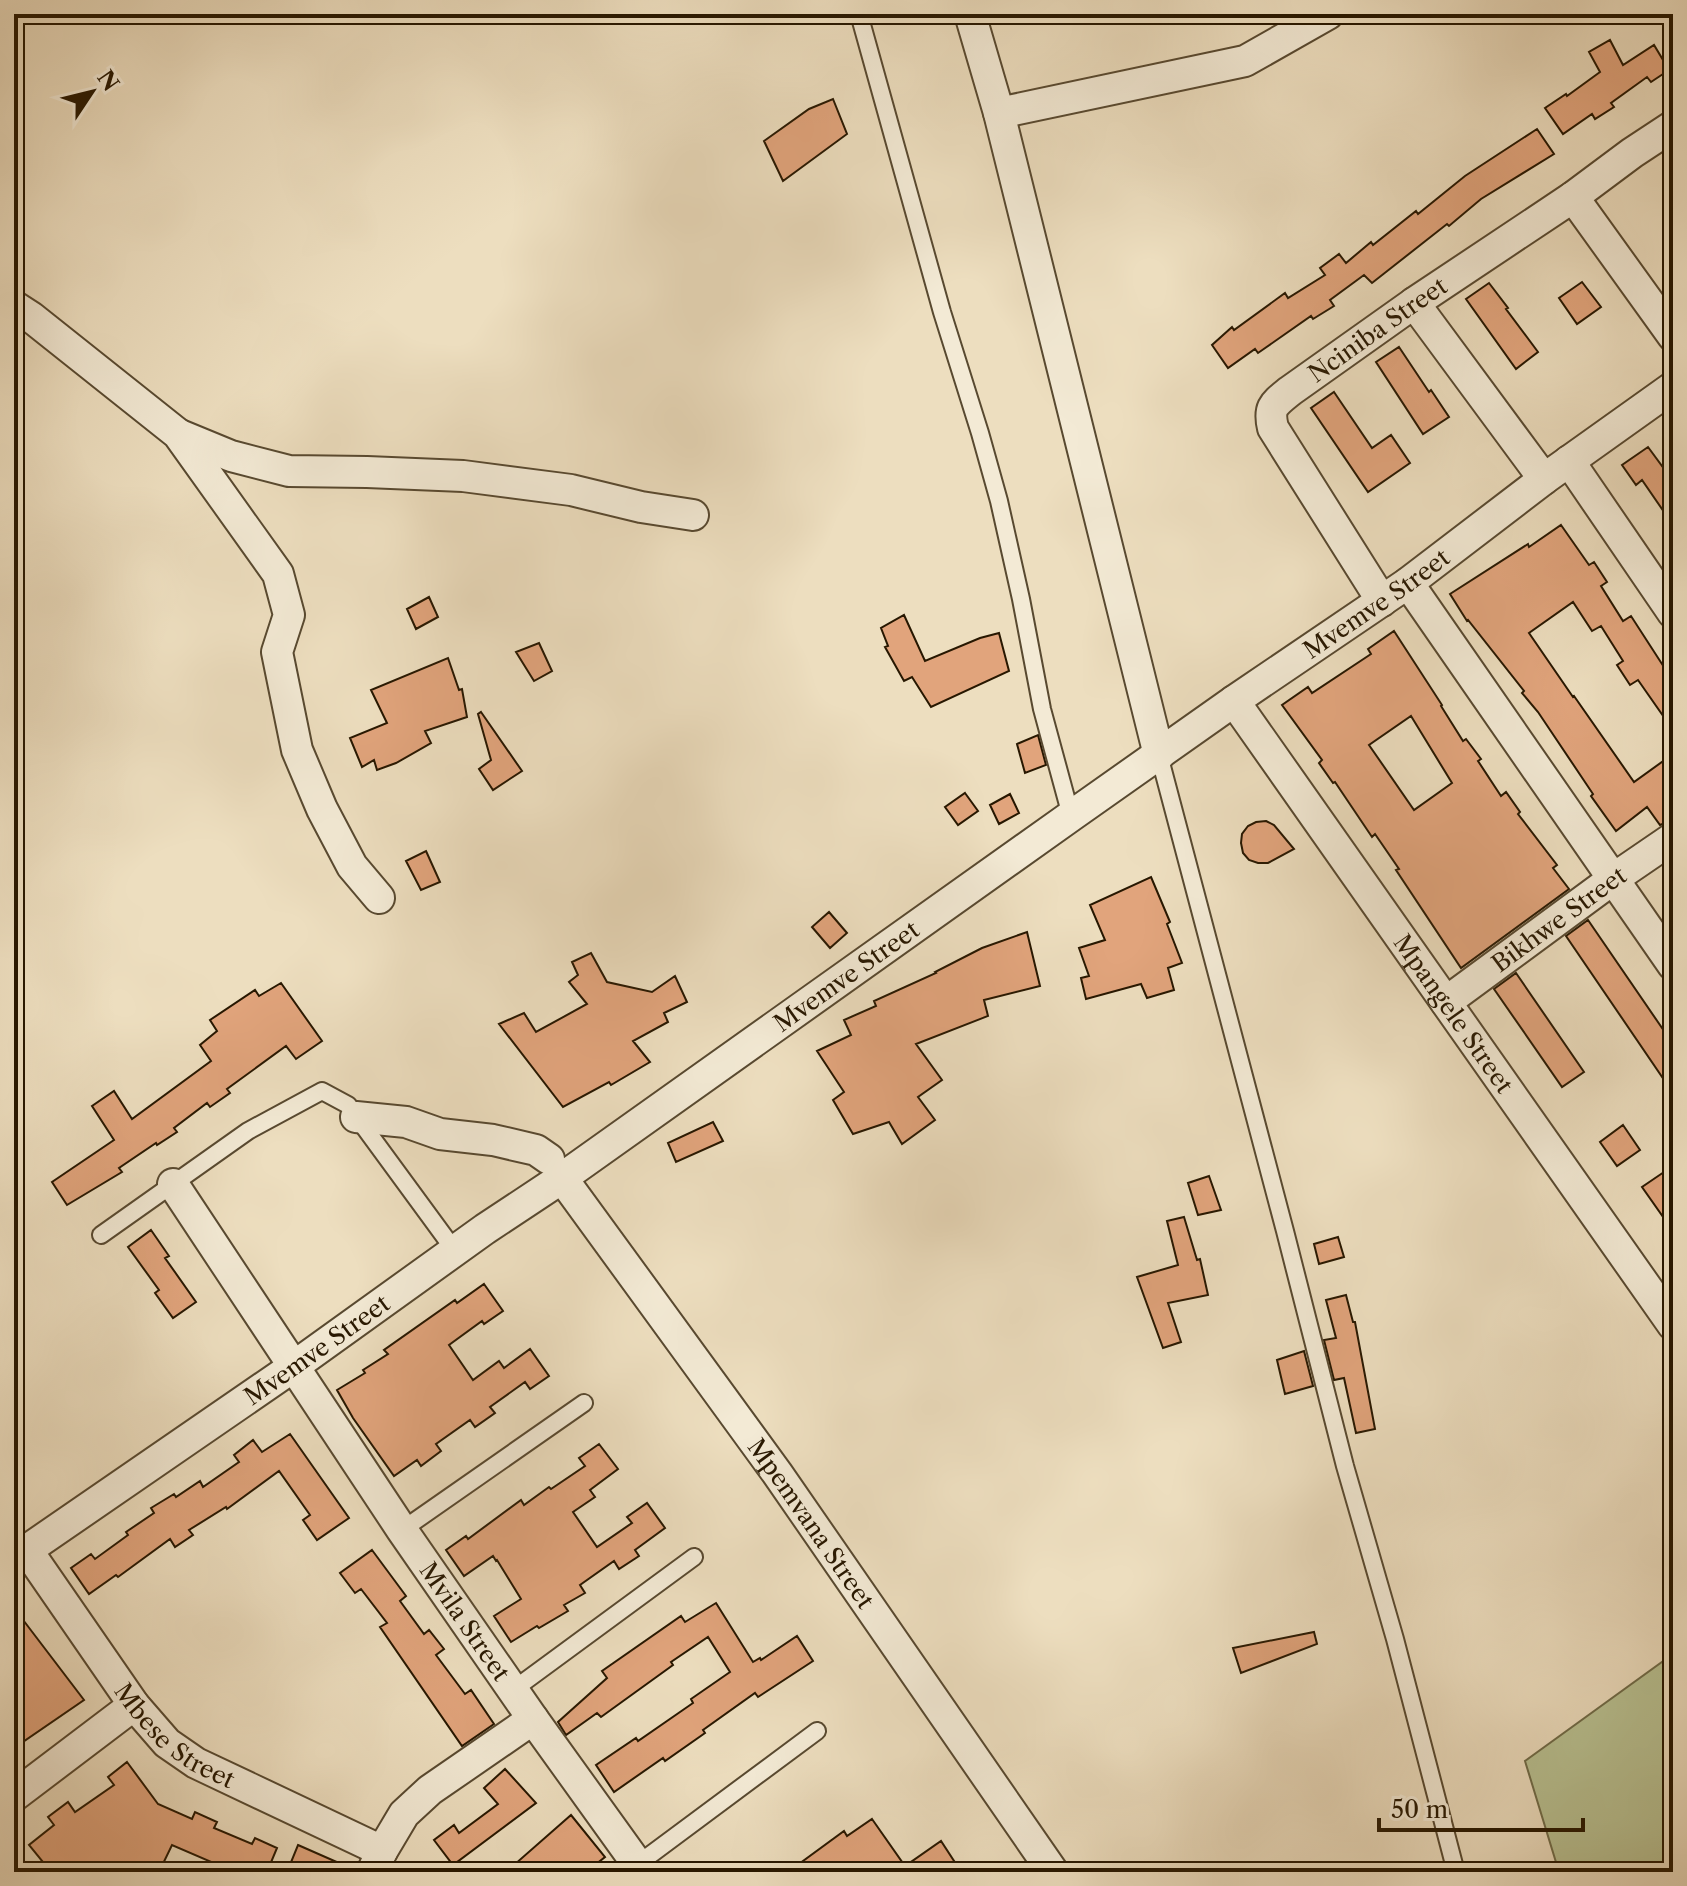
<svg xmlns="http://www.w3.org/2000/svg" width="1687" height="1886" font-family="'Libre Caslon Text',serif">
<style>
.green{fill:#b8c192;stroke:#706c49;stroke-width:2}
.building{fill:#e1a47c;stroke:#271700;stroke-width:2;fill-rule:evenodd}
.lines{fill:none;stroke-linecap:round;stroke-linejoin:round}
.lane-casing{stroke:#584930;stroke-width:20}
.street-casing{stroke:#584930;stroke-width:34}
.lane{stroke:#f3ead5;stroke-width:16}
.street{stroke:#f3ead5;stroke-width:30}
.labels{text-anchor:middle;dominant-baseline:central;stroke-width:8;stroke-linejoin:round;paint-order:stroke}
.street-label{font-size:24px;fill:#271700;stroke:#f3ead5}
</style>
<rect width="100%" height="100%" fill="#eddebf"/>
<filter id="stains"><feTurbulence type="fractalNoise" baseFrequency=".0025" numOctaves="4"/><feColorMatrix values="0 0 0 0 .2 0 0 0 0 .09 0 0 0 0 .02 0 0 0 .5 -.17"/></filter>
<radialGradient id="worn" r=".72"><stop offset=".6" stop-color="#630" stop-opacity="0"/><stop offset="1" stop-color="#630" stop-opacity=".3"/></radialGradient>
<path class="green" d="M1673,1654V1872H1559L1525,1761Z"/>
<path class="building" d="M1610,40L1623,65L1654,45L1669,70L1651,82L1647,77L1611,103L1614,107L1595,119L1592,114L1563,134L1545,108L1566,94L1567,96L1600,72L1589,52Z
M833,99L847,134L783,181L764,141L809,109Z
M1537,129L1554,154L1481,199L1449,226L1447,224L1372,283L1364,275L1330,300L1334,306L1313,319L1311,316L1258,353L1255,349L1228,368L1212,345L1232,327L1234,330L1285,293L1288,298L1325,275L1320,268L1339,254L1346,263L1371,242L1373,245L1416,211L1418,214L1465,176Z
M1582,282L1601,307L1577,324L1559,298Z
M1489,283L1508,308L1506,309L1538,352L1516,369L1466,299Z
M1399,347L1429,392L1431,390L1449,417L1423,434L1376,362Z
M1334,392L1372,448L1391,435L1410,463L1368,492L1311,408Z
M1648,447L1665,470L1673,464V525L1642,480L1636,485L1622,465Z
M1561,525L1589,565L1594,562L1607,582L1601,586L1623,621L1631,616L1673,681V730L1638,680L1630,685L1617,665L1623,661L1601,626L1592,631L1573,602L1529,633L1573,697L1574,696L1634,782L1673,754V820L1660,825L1647,807L1616,831L1591,796L1593,794L1538,712L1522,693L1524,691L1468,620L1467,621L1450,594L1528,544L1529,547Z
M429,597L438,617L416,629L407,609Z
M904,615L925,661L980,638L999,633L1009,671L931,707L912,677L904,681L885,647L888,646L881,628Z
M1394,631L1442,705L1441,706L1463,741L1466,739L1481,759L1478,761L1501,796L1506,792L1520,812L1518,814L1557,865L1553,868L1569,889L1461,968L1396,870L1399,869L1375,834L1372,837L1335,782L1333,783L1319,763L1322,760L1282,705L1308,687L1312,693L1371,654L1368,649ZM1411,716L1452,783L1414,810L1369,745Z
M539,643L552,671L534,681L516,652Z
M448,658L459,690L462,689L467,717L425,731L431,743L396,763L377,770L374,760L362,767L350,738L387,723L371,690Z
M481,712L522,771L493,790L479,769L491,760L478,714Z
M1038,735L1046,765L1025,773L1017,744Z
M965,793L978,811L958,825L945,807Z
M1010,794L1019,813L999,824L990,805Z
M1266,821L1274,825L1294,849L1268,863H1258L1249,860L1243,853L1241,843L1242,834L1248,826L1256,822Z
M426,851L440,882L421,890L406,861Z
M1151,877L1170,922L1167,924L1182,963L1168,968L1174,990L1147,998L1141,984L1086,999L1081,978L1089,976L1079,948L1105,940L1090,905Z
M829,912L847,933L830,948L812,927Z
M1588,920L1673,1044V1093L1566,936Z
M1027,932L1040,986L984,1000L988,1016L916,1044L942,1080L918,1097L935,1120L902,1144L889,1122L853,1134L833,1100L844,1092L817,1051L851,1035L844,1020L876,1006L874,1001L936,973L935,972L982,948Z
M591,953L607,982L652,992L675,976L687,1002L664,1013L668,1022L633,1041L650,1062L611,1085L609,1082L563,1107L499,1024L524,1013L536,1032L587,1004L569,982L578,975L572,962Z
M1516,973L1584,1072L1562,1087L1494,989Z
M281,983L322,1041L296,1059L286,1046L227,1089L230,1093L210,1107L207,1103L174,1128L177,1132L157,1145L156,1143L119,1168L122,1172L67,1205L52,1182L114,1140L92,1106L114,1091L132,1119L211,1061L200,1045L217,1031L210,1020L255,990L259,996Z
M713,1122L723,1141L676,1162L668,1143Z
M1623,1125L1640,1150L1617,1166L1600,1142Z
M1664,1172L1673,1184V1231L1642,1187Z
M1209,1176L1221,1210L1198,1215L1188,1183Z
M1184,1217L1197,1260L1200,1259L1208,1295L1168,1303L1181,1342L1163,1348L1137,1277L1178,1265L1167,1221Z
M151,1230L169,1256L165,1258L196,1302L173,1318L155,1293L159,1290L128,1247Z
M1338,1237L1344,1257L1319,1264L1314,1244Z
M484,1284L503,1311L484,1324L482,1321L449,1345L473,1380L499,1361L504,1368L530,1349L549,1376L530,1389L525,1382L490,1407L495,1413L475,1427L470,1420L436,1444L441,1451L421,1466L417,1460L394,1476L353,1418L337,1390L365,1373L363,1370L388,1354L384,1350L455,1300L457,1303Z
M1346,1295L1353,1322H1355L1375,1429L1356,1433L1344,1378L1334,1380L1324,1340L1336,1338L1326,1300Z
M1304,1351L1313,1386L1285,1394L1277,1360Z
M290,1434L349,1518L317,1540L303,1520L310,1515L279,1471L227,1509L226,1507L189,1530L193,1535L175,1547L170,1539L118,1577L116,1575L89,1594L71,1568L91,1554L95,1559L128,1535L126,1532L154,1513L151,1508L174,1494L176,1497L200,1481L203,1487L239,1462L234,1455L253,1440L262,1452Z
M599,1444L618,1469L590,1490L595,1497L573,1512L597,1547L632,1523L627,1517L647,1503L665,1528L635,1550L639,1556L619,1569L614,1561L580,1585L585,1593L564,1605L568,1611L539,1628L537,1626L511,1642L494,1616L521,1599L497,1560L496,1561L493,1556L464,1576L446,1550L466,1536L468,1539L521,1500L524,1505L549,1487L551,1489L585,1466L579,1458Z
M372,1550L406,1596L400,1601L424,1634L429,1630L444,1649L436,1655L465,1694L471,1690L494,1724L462,1746L380,1627L387,1623L361,1589L355,1593L340,1573Z
M716,1603L753,1662L760,1658L761,1660L797,1636L813,1661L758,1697L755,1693L703,1730L705,1733L665,1761L663,1758L614,1792L596,1765L636,1738L638,1741L693,1703L691,1699L730,1672L708,1637L671,1662L673,1665L601,1717L597,1713L566,1735L558,1722L607,1678L602,1671L681,1616L685,1622Z
M14,1608L84,1700L14,1748Z
M1314,1632L1317,1644L1241,1673L1233,1648Z
M127,1762L158,1804L192,1819L195,1812L217,1822L214,1828L252,1844L255,1838L277,1848L267,1872H251L234,1864L232,1871L172,1845L159,1872H51L29,1845L54,1825L48,1817L68,1802L75,1812L114,1785L108,1777Z
M505,1769L536,1803L453,1865L434,1840L454,1825L459,1833L498,1804L484,1788Z
M571,1815L605,1857L586,1872H506Z
M872,1819L905,1866L941,1841L956,1864L944,1872H788L844,1831L847,1836Z
M298,1845L355,1870L354,1872H287Z"/>
<g class="lines">
<g class="lane-casing">
<path id="lane" d="M859,14L942,312L980,433L999,501L1021,599L1042,709L1071,816
M1159,755L1285,1231L1345,1466L1395,1639L1456,1872
M101,1235L248,1131L322,1091L348,1105L455,1251
M402,1530L584,1403
M513,1690L694,1557
M638,1864L817,1731"/>
</g>
<g class="street-casing">
<g id="street">
<path d="M970,14L999,113L1159,755"/>
<path d="M999,113L1245,61L1328,14"/>
<path d="M1573,197L1673,336"/>
<path d="M1414,303L1544,479"/>
<path d="M14,306L31,317L178,434L278,574L289,615L277,652L297,750L322,809L352,866L379,898"/>
<path d="M180,435L231,456L289,471L367,472L463,476L571,490L641,507L693,515"/>
<path d="M1569,461L1673,613"/>
<path d="M1408,583L1673,965"/>
<path id="s1" d="M1382,601L1273,428C1268,407 1274,404 1290,391L1414,303L1573,197L1632,153L1673,126"/>
<path id="s2" d="M1234,701L1673,1325"/>
<path id="s3" d="M1446,1002L1613,879L1673,838"/>
<path d="M356,1117L406,1122L440,1134L493,1140L536,1150L549,1159"/>
<path id="s4" d="M562,1178L777,1473L1053,1872"/>
<path id="s5" d="M173,1184L402,1530L533,1719L643,1872"/>
<path id="s6" d="M27,1550L134,1705L167,1743L196,1763L382,1851"/>
<path id="s7" d="M14,1559L293,1367L485,1229L562,1178L1071,816L1234,701L1408,583L1544,479L1673,387"/>
<path d="M14,1796L134,1705"/>
<path d="M372,1872L382,1851L404,1814L430,1790L533,1719"/>
</g>
</g>
<use href="#lane" class="lane"/>
<use href="#street" class="street"/>
</g>
<g class="labels">
<g class="street-label">
<text stroke="none"><textPath href="#s1" startOffset="356">Nciniba Street</textPath></text>
<text stroke="none"><textPath href="#s7" startOffset="1664">Mvemve Street</textPath></text>
<text stroke="none"><textPath href="#s3" startOffset="140">Bikhwe Street</textPath></text>
<text stroke="none"><textPath href="#s7" startOffset="1016">Mvemve Street</textPath></text>
<text stroke="none"><textPath href="#s2" startOffset="382">Mpangele Street</textPath></text>
<text stroke="none"><textPath href="#s7" startOffset="368">Mvemve Street</textPath></text>
<text stroke="none"><textPath href="#s4" startOffset="426">Mpemvana Street</textPath></text>
<text stroke="none"><textPath href="#s5" startOffset="526">Mvila Street</textPath></text>
<text stroke="none"><textPath href="#s6" startOffset="240">Mbese Street</textPath></text>
</g>
</g>
<rect width="1687" height="1886" fill="none" stroke="#eddebf" stroke-width="48"/>
<rect x="16" y="16" width="1655" height="1854" fill="none" stroke="#271700" stroke-width="4"/>
<rect x="24" y="24" width="1639" height="1838" fill="none" stroke="#271700" stroke-width="2"/>
<g transform="translate(92 92) rotate(55)" stroke="#f3ead5" stroke-width="6" paint-order="stroke">
<path d="M0-6L14 30L0 20L-14 30Z" fill="#271700"/>
<text y="-12" font-size="22" font-weight="bold" text-anchor="middle" fill="#271700">N</text>
</g>
<path d="M1379 1818v12h204v-12" fill="none" stroke="#271700" stroke-width="4"/>
<text x="1391" y="1818" font-size="24" fill="#271700" stroke="#f3ead5" stroke-width="6" paint-order="stroke">50 m</text>
<rect width="100%" height="100%" filter="url(#stains)"/>
<rect width="100%" height="100%" fill="url(#worn)"/>
</svg>
